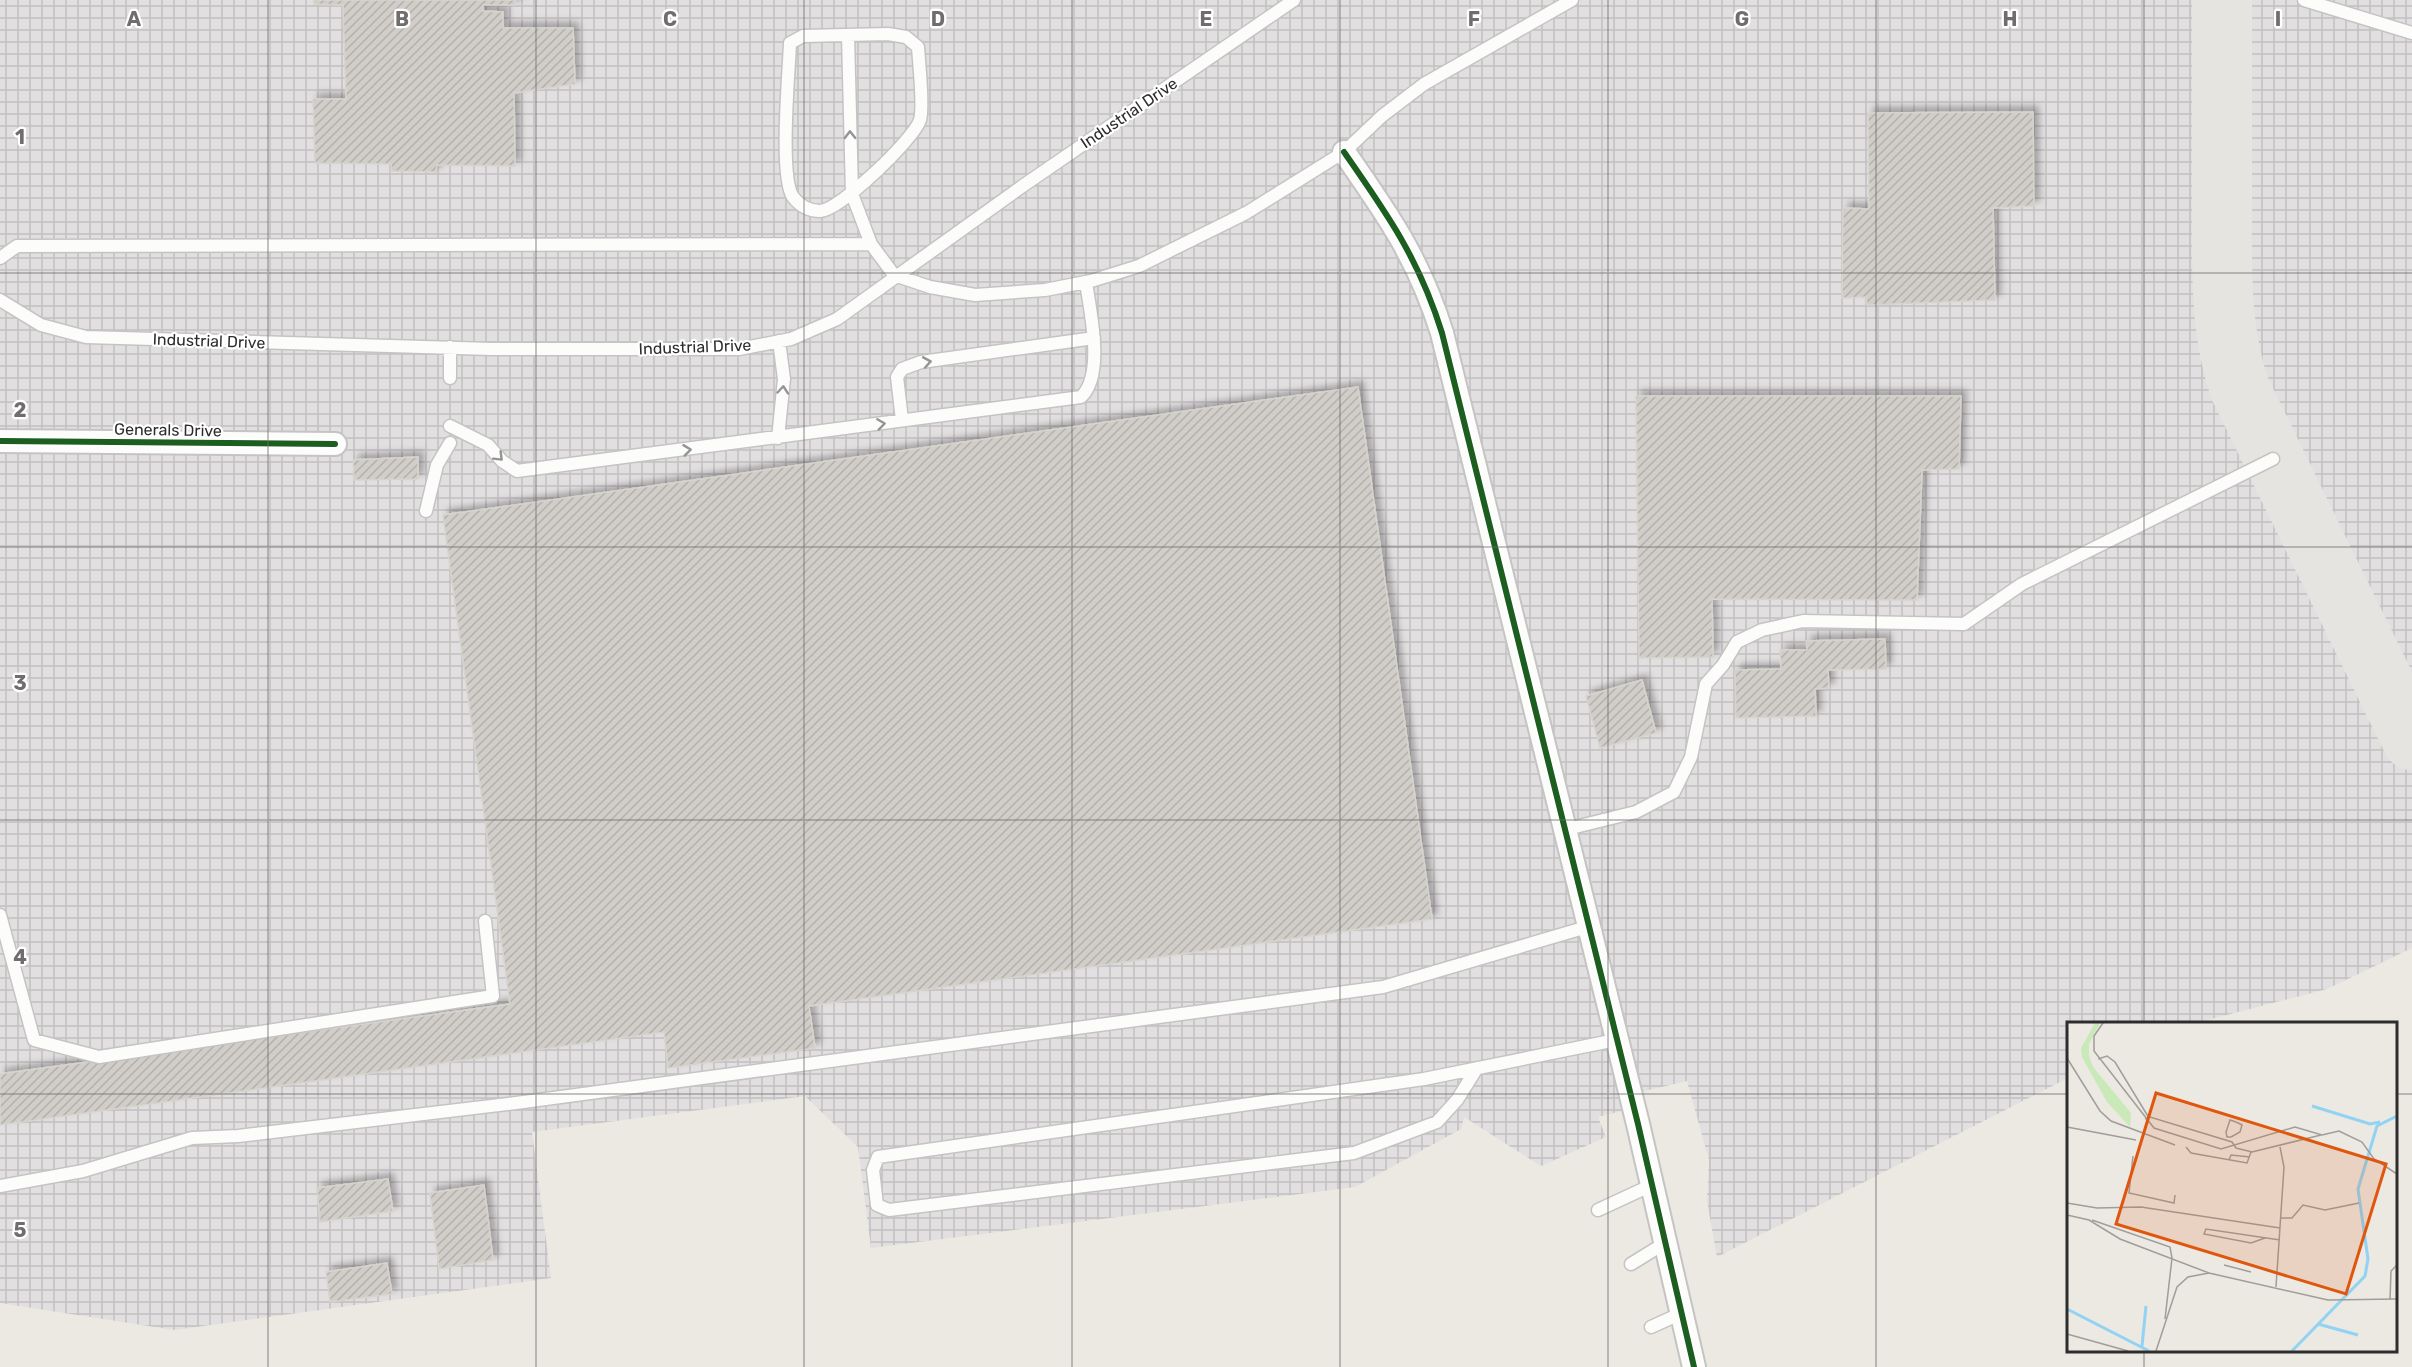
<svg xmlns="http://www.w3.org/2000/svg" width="2412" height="1367" font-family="Rubik,sans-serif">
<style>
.industrial{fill:url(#industrial-grid)}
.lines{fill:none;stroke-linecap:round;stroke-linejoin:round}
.taxiway{stroke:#e5e4e1;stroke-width:60}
.building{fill:url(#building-hatch);stroke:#d7d4ce;stroke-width:1.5;filter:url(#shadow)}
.service-casing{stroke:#c5c4c4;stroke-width:15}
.minor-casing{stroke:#c5c4c4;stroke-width:26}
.service{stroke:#fcfcfb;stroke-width:12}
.minor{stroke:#fcfcfb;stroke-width:22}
.cycleway-casing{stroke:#fff;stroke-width:10}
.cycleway{stroke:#1b5e20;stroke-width:6}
.oneway{stroke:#949494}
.grid{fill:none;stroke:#706e6c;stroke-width:1.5;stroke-opacity:0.55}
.labels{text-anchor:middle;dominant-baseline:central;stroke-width:4.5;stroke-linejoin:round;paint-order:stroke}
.street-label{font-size:16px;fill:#2d2d2d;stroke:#fff}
.inset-river{fill:none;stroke:#90d3f3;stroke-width:3}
.inset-road{fill:none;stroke:#a09d9a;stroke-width:1.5}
.view{fill:#df570e;fill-opacity:0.15;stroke:#df570e;stroke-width:3}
.inset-edge{fill:none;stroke:#2d2d2d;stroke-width:3}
.grid-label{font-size:20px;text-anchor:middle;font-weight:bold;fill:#706e6c;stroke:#fff;stroke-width:4.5;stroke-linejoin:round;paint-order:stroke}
</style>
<defs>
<pattern id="industrial-grid" width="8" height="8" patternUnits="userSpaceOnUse" patternTransform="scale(1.5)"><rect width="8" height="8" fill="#e2dfe1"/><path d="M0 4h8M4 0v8" fill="none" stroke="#c2c0c1"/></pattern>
<pattern id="building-hatch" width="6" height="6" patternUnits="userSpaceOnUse" patternTransform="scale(1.5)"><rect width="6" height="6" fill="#d1cec9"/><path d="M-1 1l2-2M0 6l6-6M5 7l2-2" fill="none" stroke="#b4b1ad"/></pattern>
<filter id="shadow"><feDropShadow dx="5.5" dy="-5.5" stdDeviation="3" flood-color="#0004"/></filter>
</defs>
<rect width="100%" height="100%" fill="#ece8e2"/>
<path class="industrial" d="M0,0H2412V948L2327,989L2196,1023L2068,1024V1078L1717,1257L1707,1201L1709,1160L1687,1081L1628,1095L1629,1109L1598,1117L1606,1137L1541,1166L1464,1117L1461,1129L1355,1187L871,1248L858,1147L805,1096L532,1132L551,1278L174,1330L0,1303Z"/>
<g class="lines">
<path class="taxiway" d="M2222,0C2222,67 2222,134 2222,200C2222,264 2219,329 2240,389L2412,740"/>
</g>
<path class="building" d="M314,0H515V5H483V11L503,12V28H573L575,84L514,93L515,166L437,165L436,172L391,171V164L315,163L313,99H346L343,5L314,4Z
M2033,112L2034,206L1993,208L1995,300L1867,305L1866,297L1842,298L1843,208L1869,209L1868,113Z
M1358,387L1432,919L809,1006L815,1048L668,1068L664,1032L0,1125V1074L510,1004L443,515Z
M1636,396H1961L1959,469L1922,470L1917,600L1712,599L1713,657L1639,658Z
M418,457V479L354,480L353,460Z
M1885,639L1886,669L1828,670L1829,688L1815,689L1816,716L1736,718L1735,670L1781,669L1780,650H1807L1806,641Z
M1642,680L1656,733L1600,748L1586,696Z
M388,1179L393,1211L320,1222L317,1188Z
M484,1185L493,1260L439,1269L430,1193Z
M387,1263L392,1294L330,1302L326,1272Z"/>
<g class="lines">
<g class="service-casing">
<path id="service" d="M2304,0L2412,33
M888,34L906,37L918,47C919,63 924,107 920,120C914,139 840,210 820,211C809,211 800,206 793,197C779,177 789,71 790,43L803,36Z
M848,36L852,194L871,244
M0,258L17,246L871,244L894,275L930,287L975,295L1045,290L1091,281L1139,266L1246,213L1344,152L1382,116L1424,84L1572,0
M0,300L41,325L86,337L491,349H739L791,339L837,319L1024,185L1294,0
M450,347V378
M902,420L897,377L902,369L921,362L1094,338
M450,426L488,445L502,461L517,471L1081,397C1105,374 1090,312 1086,282
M778,438L784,379L779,341
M426,511L437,465L450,443
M1563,830L1636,812L1674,792L1691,757L1706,684L1723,665L1737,642L1762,630L1803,621L1964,624L2022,584L2273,459
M0,915L34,1040L99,1057L493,996L485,921
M1477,1068L1457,1100L1437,1122L1354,1153L889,1210L877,1205L873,1170L878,1157L1424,1079L1616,1040
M0,1186L83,1171L192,1138L238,1136L516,1103L1383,987L1587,927
M1598,1210L1652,1185
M1631,1264L1665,1243
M1651,1327L1682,1313"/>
</g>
<g class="minor-casing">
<path id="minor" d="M1344,152C1388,215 1419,259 1442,333L1638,1124L1694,1367
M0,441L335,444"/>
</g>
<use href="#service" class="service"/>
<use href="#minor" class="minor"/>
<g class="cycleway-casing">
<path id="cycleway" d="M1344,152C1388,215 1419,259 1442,333L1638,1124L1694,1367
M0,441L335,444"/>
</g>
<use href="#cycleway" class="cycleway"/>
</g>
<defs><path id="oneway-chevron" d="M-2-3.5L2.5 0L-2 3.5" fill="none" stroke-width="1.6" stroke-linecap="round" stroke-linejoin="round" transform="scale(1.5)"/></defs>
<g class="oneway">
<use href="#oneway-chevron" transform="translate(850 135) rotate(-91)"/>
<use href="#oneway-chevron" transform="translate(927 362) rotate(-10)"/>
<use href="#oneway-chevron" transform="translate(783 390) rotate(-85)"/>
<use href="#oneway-chevron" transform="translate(881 424) rotate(-8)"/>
<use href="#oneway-chevron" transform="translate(687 450) rotate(-7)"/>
<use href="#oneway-chevron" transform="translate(499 457) rotate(45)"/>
</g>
<path class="grid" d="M268,0V1367M536,0V1367M804,0V1367M1072,0V1367M1340,0V1367M1608,0V1367M1876,0V1367M2144,0V1024M0,273H2412M0,547H2412M0,820H2412M0,1094H2068M2396,1094H2412M2144,1350V1367"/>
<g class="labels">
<g class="street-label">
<text transform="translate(1129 113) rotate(-34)">Industrial Drive</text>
<text transform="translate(209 341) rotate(2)">Industrial Drive</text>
<text transform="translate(695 347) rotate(-2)">Industrial Drive</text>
<text transform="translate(168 430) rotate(1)">Generals Drive</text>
</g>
</g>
<g transform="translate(2067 1022)">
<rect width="330" height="330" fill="#ece8e2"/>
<path d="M28,1H33L22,22V34L26,45L64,91L63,105L40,80L15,35L14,26Z" fill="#c9eab8"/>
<path class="inset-river" d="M245,84L303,102L313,100M0,287L82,329M251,302L291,313M75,324L79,284M225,329L298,254L301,237L291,167L310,104L330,94"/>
<path class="inset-road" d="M36,1L27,14V29L87,106L154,127L228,105L255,113L272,109L295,120L307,137L330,152M0,36L33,89L44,99L108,123M31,37L40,34L48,40L82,96M78,97L83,95L165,120L169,126L185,130L254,113M0,105L69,118M164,115H160L159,110L163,98L169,100M164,115L173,110L175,103L169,100M119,125L124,131L180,141L184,130M66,134L62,171L107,181L108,173M162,138L164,133L183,135M0,181L30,186L74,185L213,206M0,193L22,198L53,217L142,251L261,278L330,277M214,196H225L236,183L258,188L292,181M25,198L103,225L105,236L98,297M198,216L184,221L137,212L139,207L213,218M157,243L184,250M209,265L217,145L213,125M323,278L324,249L330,243M0,312L61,329M89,329L110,265L121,255L142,251"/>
<path class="view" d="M89,71L319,142L279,272L49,202Z"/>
<rect width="330" height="330" class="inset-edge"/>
</g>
<g class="grid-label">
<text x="134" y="26">A</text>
<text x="402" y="26">B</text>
<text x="670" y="26">C</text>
<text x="938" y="26">D</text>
<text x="1206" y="26">E</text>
<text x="1474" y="26">F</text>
<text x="1742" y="26">G</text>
<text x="2010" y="26">H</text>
<text x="2278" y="26">I</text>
<text x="20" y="144">1</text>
<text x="20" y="417">2</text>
<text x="20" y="690">3</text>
<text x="20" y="964">4</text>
<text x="20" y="1237">5</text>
</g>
</svg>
